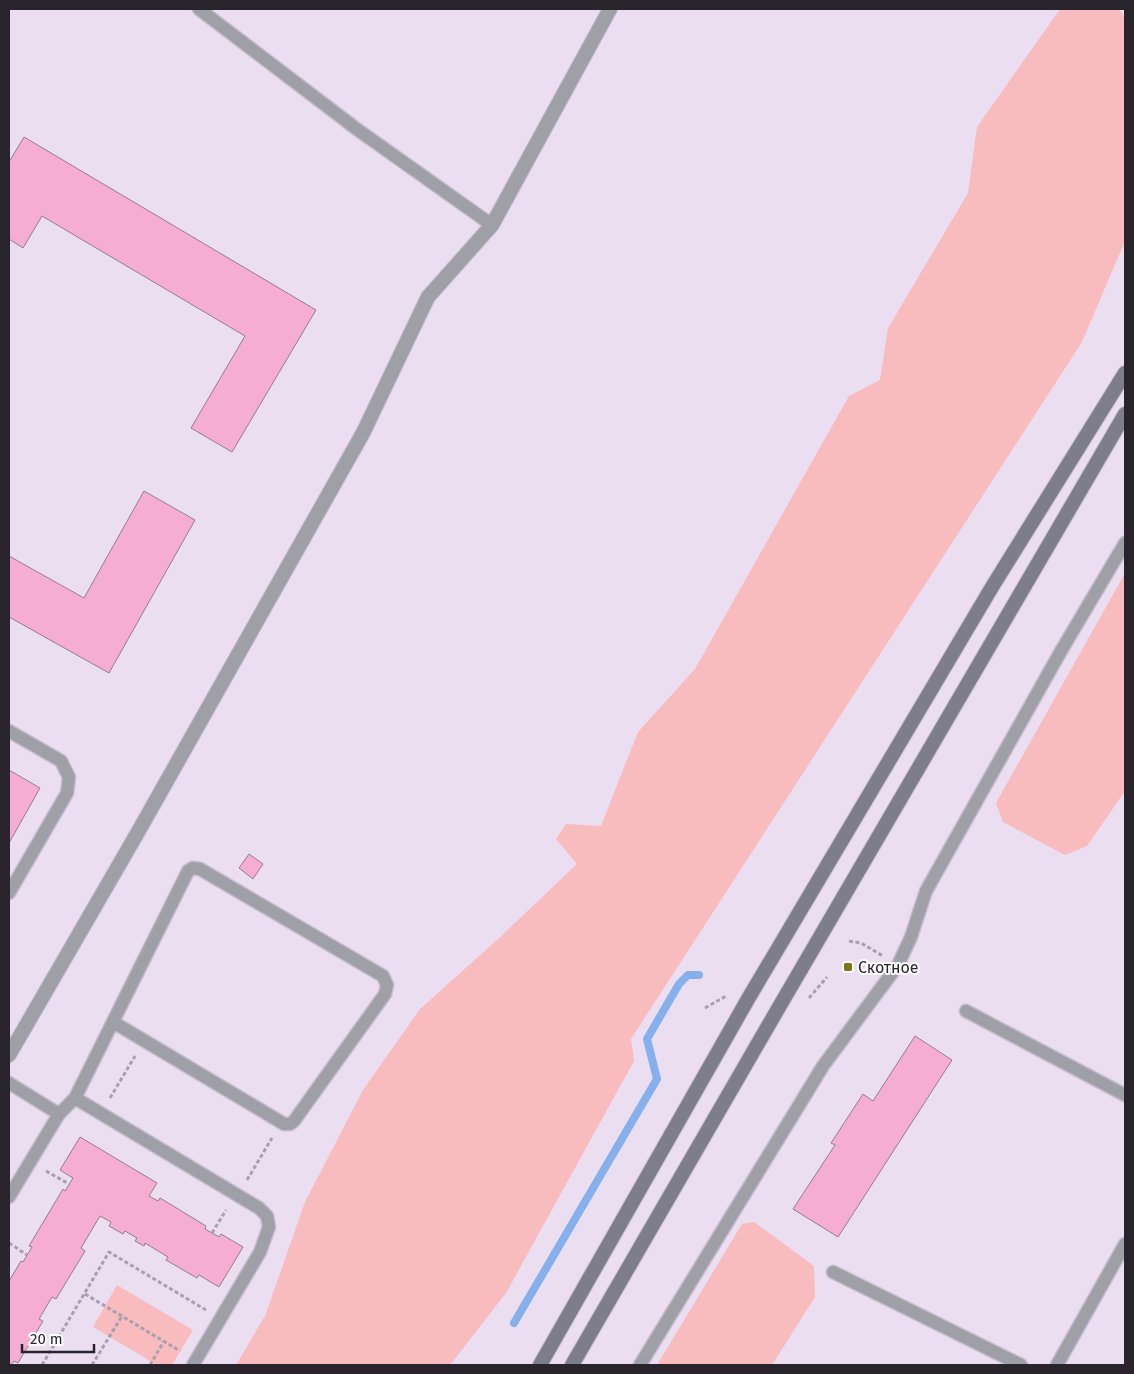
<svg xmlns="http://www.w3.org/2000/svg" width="1134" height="1374" font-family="'Fira Sans',sans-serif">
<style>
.green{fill:#f8bbbe}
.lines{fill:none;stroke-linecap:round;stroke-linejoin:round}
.stream{stroke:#85b0eb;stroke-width:8}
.building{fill:#f6add4;stroke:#927e88}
.service-casing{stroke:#c9bdcd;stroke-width:15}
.minor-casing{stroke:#c9bdcd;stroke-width:16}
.secondary-casing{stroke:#c9bdcd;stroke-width:16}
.path{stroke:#aa9fae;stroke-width:3;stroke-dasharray:4 2.5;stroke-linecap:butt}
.service{stroke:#9f9fa8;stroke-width:12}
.minor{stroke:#9f9fa8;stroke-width:14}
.secondary{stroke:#7e7d8b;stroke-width:14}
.poi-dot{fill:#7c7519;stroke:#fff;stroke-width:2}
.labels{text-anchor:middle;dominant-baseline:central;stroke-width:4;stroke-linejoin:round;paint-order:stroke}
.poi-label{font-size:16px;fill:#29242b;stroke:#fff;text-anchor:start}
</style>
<rect width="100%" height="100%" fill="#ecdef1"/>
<path class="green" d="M1060,9H1119L1125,18V241L1082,342L631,1039L634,1061L506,1293L450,1365H236L265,1316L305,1202L363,1090L420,1009L498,939L577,864L556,839L566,824L601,826L638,732L695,669L849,396L880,380L888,328L968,193L977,127Z
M1125,573V791L1087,846L1065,855L1003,822L996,803Z
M754,1222L814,1266L815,1297L772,1365H657L742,1224Z
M117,1285L193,1330L172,1365H157L93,1327Z"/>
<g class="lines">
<path class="stream" d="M514,1323L657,1079L647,1039L679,984L688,975H699"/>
</g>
<path class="building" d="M24,137L316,310L232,452L191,428L245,336L42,216L23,248L9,239V162Z
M144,491L195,520L109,673L9,617V556L84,598Z
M9,770L40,788L9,843Z
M249,854L263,864L253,879L239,868Z
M915,1036L952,1060L838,1237L793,1209L835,1145L831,1143L863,1094L873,1101Z
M80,1137L157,1183L149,1196L158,1201L160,1198L206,1226L205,1229L219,1237L221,1234L243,1247L219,1287L199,1275L197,1278L166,1260L168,1257L145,1243L144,1246L135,1241L137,1238L125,1231L123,1234L109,1226L111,1222L100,1216L81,1248L85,1251L56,1299L52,1297L39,1319L43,1321L18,1363L14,1361L11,1365H9V1281L21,1261L23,1262L32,1247L29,1246L63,1189L65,1191L73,1178L60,1170Z"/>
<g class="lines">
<g class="service-casing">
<path id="service" d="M199,9L358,130L492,225
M9,731L61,761L69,777L67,793L9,893
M966,1011L1125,1095
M9,1083L59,1114
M75,1098L259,1208L267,1216L269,1227L260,1252L193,1365
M9,1197L59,1114L75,1098L188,871L193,868L200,869L383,976L387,985L385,994L294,1121L290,1124H284L113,1022
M833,1272L1021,1365
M640,1365L823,1066L898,965L911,937L926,891L1061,651L1125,543
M1057,1365L1125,1244"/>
</g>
<g class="minor-casing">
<path id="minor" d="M9,1055L138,832L363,433L428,297L492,225L610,9"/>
</g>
<g class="secondary-casing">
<path id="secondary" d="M540,1365L748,999L992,587L1125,373
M572,1365L775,1014L1125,414"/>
</g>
<path class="path" d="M849,941L861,943L883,956
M809,998L827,977
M705,1008L726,996
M110,1098L135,1056
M46,1171L69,1184
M247,1180L272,1138
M212,1233L226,1210
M9,1243L27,1255
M85,1294L180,1351
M42,1365L109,1252L206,1310
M92,1365L122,1316
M150,1365L164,1341"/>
<use href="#service" class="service"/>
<use href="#minor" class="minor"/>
<use href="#secondary" class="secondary"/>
</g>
<rect class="poi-dot" x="843" y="962" width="10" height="10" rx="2.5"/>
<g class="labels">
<g class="poi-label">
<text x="858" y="967">Скотное</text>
</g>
</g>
<rect width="1134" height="1374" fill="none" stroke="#29242b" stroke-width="20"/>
<path d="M22 1344v8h72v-8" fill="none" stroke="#29242b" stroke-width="2.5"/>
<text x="30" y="1344" font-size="15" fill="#29242b" stroke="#ffffff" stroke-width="4" paint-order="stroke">20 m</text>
</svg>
